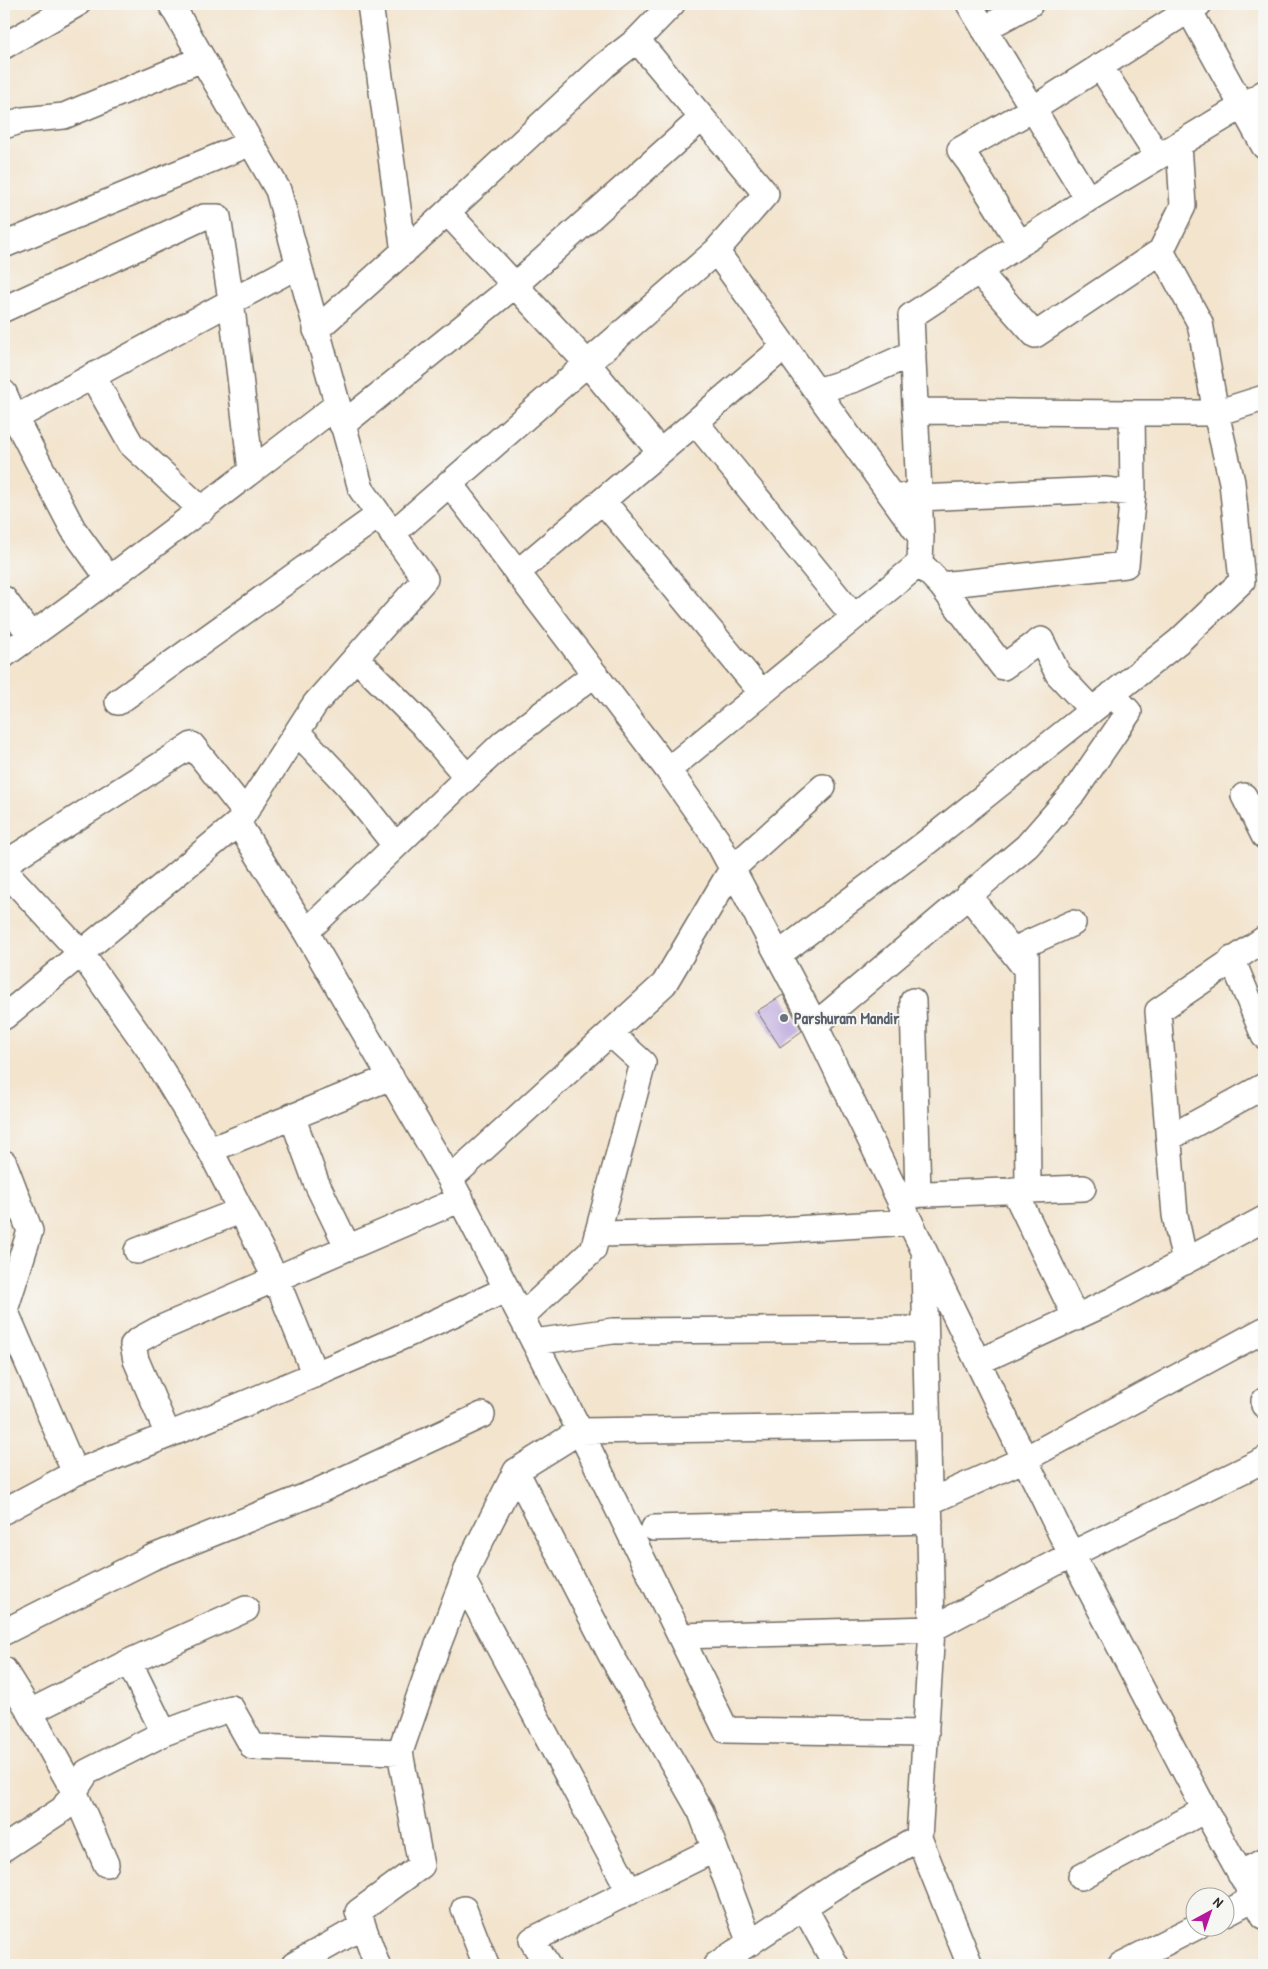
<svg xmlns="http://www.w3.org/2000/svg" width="1268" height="1969" font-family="'Patrick Hand',sans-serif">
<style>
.building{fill:#b49cdc}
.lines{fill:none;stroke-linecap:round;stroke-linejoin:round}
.minor-casing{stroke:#716c64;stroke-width:28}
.minor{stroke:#fff;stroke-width:25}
.worship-dot{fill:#6b7280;stroke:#f6f6f2;stroke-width:2}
.labels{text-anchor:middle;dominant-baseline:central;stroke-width:4;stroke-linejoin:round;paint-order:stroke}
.worship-label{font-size:16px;font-weight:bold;fill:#5b616d;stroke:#f6f6f2;text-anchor:start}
</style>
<rect width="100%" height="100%" fill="#f6f6f2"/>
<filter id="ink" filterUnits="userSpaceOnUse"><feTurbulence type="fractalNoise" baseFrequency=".02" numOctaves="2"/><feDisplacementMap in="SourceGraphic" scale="10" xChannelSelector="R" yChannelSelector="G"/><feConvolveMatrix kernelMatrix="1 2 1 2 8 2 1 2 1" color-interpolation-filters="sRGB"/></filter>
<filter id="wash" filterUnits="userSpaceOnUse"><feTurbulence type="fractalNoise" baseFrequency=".0096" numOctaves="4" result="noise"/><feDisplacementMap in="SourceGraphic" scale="20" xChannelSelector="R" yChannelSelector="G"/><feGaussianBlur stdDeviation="1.12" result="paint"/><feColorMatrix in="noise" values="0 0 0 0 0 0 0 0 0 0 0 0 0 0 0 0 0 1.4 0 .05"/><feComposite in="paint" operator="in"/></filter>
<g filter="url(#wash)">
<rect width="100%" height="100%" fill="#f3e4ce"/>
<g id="blocks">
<path class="building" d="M783,995L802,1031L780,1047L757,1011Z"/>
</g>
</g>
<g filter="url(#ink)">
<use href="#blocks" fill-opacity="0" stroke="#716c64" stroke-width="1"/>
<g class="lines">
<g class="minor-casing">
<path id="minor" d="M370,4L404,252
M969,4L1033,109L960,150L969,162L1020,244
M1199,4L1189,10L1264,146
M984,29L1030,4
M4,46L77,4
M1100,66L1158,156
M4,126L23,120L64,116L202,59
M1088,199L1033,109L1189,10L1185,4
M447,212L587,363L660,452L785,346
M4,245L251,143
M978,271L1035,335L1161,251
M4,309L204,217H218L231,300L251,471
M316,330L431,227L605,65L637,40L672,4
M93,377L131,444L202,510
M817,391L855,379L913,353
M4,393L15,418L73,529L109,579
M915,411L1132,413
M15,418L299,265
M696,423L854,617
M342,425L515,285L702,118
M449,483L668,770L717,840L811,1017L1061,1534L1205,1810L1264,1916
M904,496L918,498L1105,490L1133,493
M603,501L762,693
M392,534L716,251L766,194L637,40
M921,537L911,316L1088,199L1264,93
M920,563L941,585L1126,565L1133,493L1132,413H1216L1264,398
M517,573L660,452
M941,585L1003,667L1041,640L1058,674L1092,710
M4,599L31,636
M4,655C117,575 227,490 337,405
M356,658L422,724L467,777
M118,702L379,515
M297,732L349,787L395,845
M668,770L920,563L921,537L716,251
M1244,796L1264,836
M238,823L306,932
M4,864L192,745L245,812
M4,870L81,953L148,1048L210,1150L276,1279L315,1375
M968,895L1026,969
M778,955L922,846L1179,641L1242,581L1232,482L1216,413L1200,323L1161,251L1183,206L1179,144
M1232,959L1264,1036
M913,1001L918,1195
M4,1017L238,823L315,704L425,579L361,489L278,190L171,4
M815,1025L1027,846L1074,792L1129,712L1112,694
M292,1116L316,1182L348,1248
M1169,1138L1264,1086
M210,1150L391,1077
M4,1163L30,1231L5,1310L75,1473L4,1511
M450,1179L306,932L503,743L595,674
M1014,1190L1076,1318
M1028,1190L1026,944L1073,923
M902,1195L1083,1188
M597,1234L762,1231L910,1222
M137,1251L240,1211
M1185,1262L1175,1215L1158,1011L1264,939
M521,1317L593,1250L643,1063L611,1034
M534,1342L613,1331L925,1329
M978,1362L1113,1300L1264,1219
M1264,1401V1405
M168,1435L136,1360L133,1345L137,1341L159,1329L461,1199
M516,1471L611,1655L701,1812L750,1943
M75,1473C220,1414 365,1356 507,1289
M929,1502L1025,1459L1264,1330
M654,1528L930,1521
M463,1580L630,1892
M4,1632L151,1558L316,1492L482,1415
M680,1636L932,1629L924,1259
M129,1662L164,1733
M4,1670L30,1712L74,1791L106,1864
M30,1712L129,1662L246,1609
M926,1733L726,1730L580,1431L928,1426
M919,1838L970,1965
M4,1848L63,1809L87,1772L164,1733L231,1708L253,1747L400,1752
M1240,1874L1264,1861
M1081,1877L1205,1810
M804,1907L836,1965
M464,1909L486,1965
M1226,1913L1254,1898
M294,1965L363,1926
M377,1965L358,1912L421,1866L400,1752L428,1671L470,1562L516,1471L580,1431L450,1179L664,984L732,869L823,787
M547,1965L532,1940L715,1849
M716,1965L840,1883L919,1838L932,1629L1072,1554L1264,1460
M1121,1965L1198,1926"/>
</g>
<use href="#minor" class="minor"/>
</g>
</g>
<circle class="worship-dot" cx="784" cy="1018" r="5"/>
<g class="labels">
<g class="worship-label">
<text x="794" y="1018">Parshuram Mandir</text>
</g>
</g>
<rect width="1268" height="1969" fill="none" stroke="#f6f6f2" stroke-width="20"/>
<g transform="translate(1210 1912) rotate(40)"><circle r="24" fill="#f6f6f2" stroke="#a5a5a2"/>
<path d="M0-4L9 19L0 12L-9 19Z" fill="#b5179e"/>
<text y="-8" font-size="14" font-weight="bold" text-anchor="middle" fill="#2b2b2b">N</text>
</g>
</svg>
